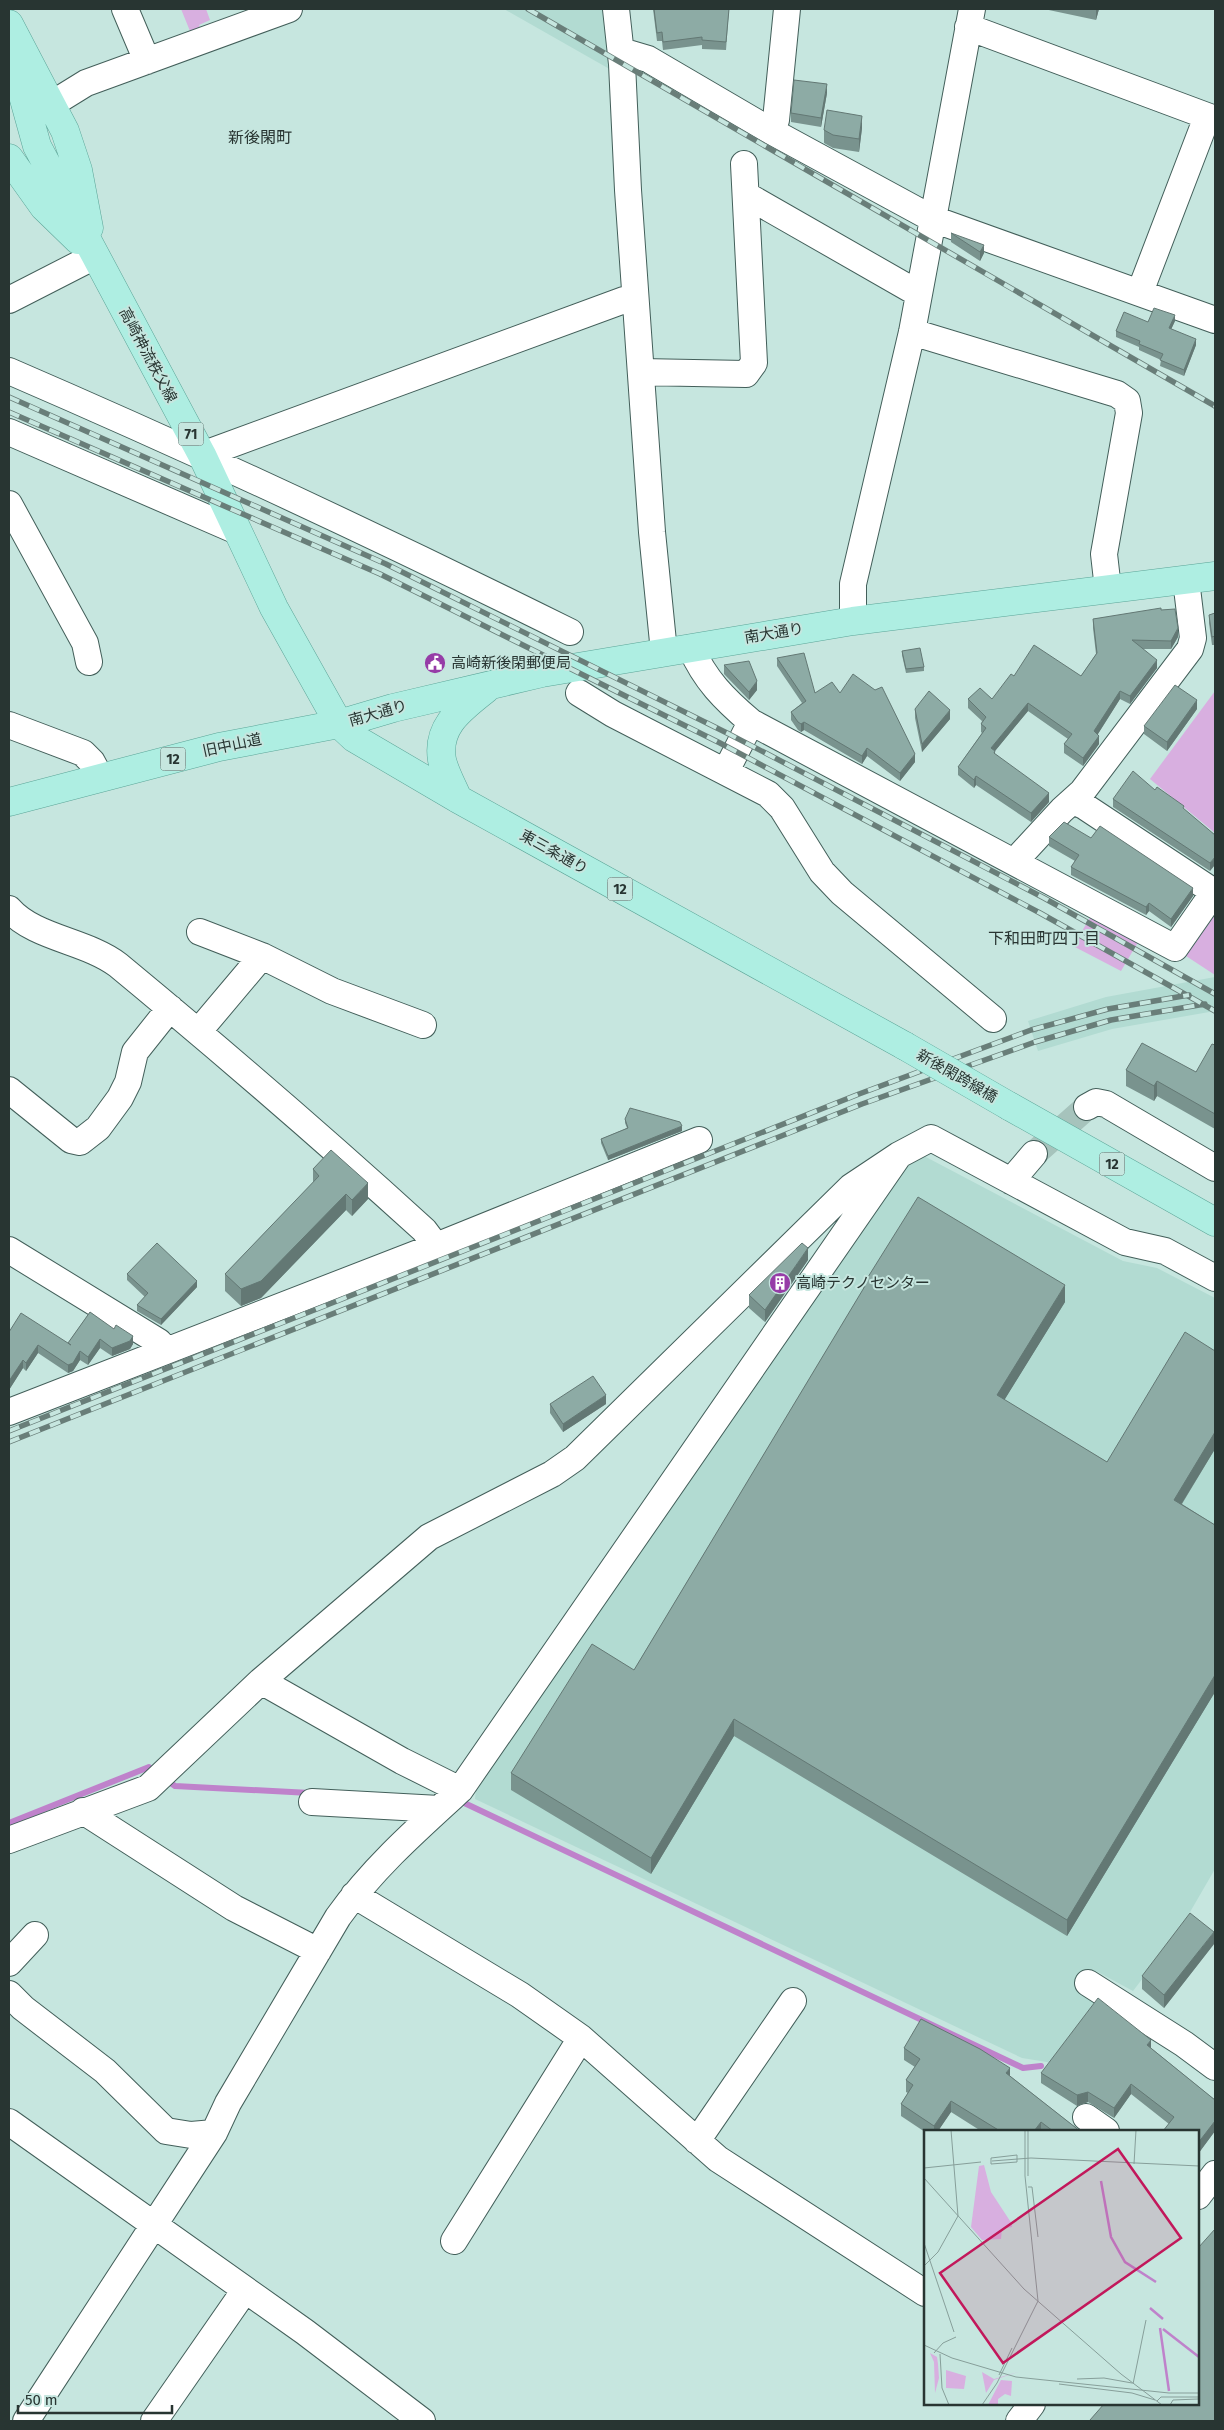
<svg xmlns="http://www.w3.org/2000/svg" width="1224" height="2430" font-family="'Fira Sans','Noto Sans JP',sans-serif">
<style>
.built{fill:#b2dbd2}
.green{fill:#d8afe0}
.lines{fill:none;stroke-linecap:round;stroke-linejoin:round}
.stream{stroke:#bf82cb;stroke-width:6}
.minor-tunnel{stroke:#a6c3bc;stroke-width:26;stroke-dasharray:26 13;stroke-linecap:butt}
.minor-casing{stroke:#435f5a;stroke-width:28}
.major-casing{stroke:#5ca598;stroke-width:29}
.minor{stroke:#fff;stroke-width:26}
.major{stroke:#aeeee2;stroke-width:28}
.rail-casing{stroke:#697e79;stroke-width:5.5}
.rail{stroke:#c6e6df;stroke-width:4;stroke-dasharray:11;stroke-linecap:butt}
.major-bridge-casing{stroke:#5ca598;stroke-width:29;stroke-linecap:butt}
.major-bridge{stroke:#aeeee2;stroke-width:28}
.wall{fill:#79938e}
.shaded-wall{fill:#637874}
.building{fill:#8daba5;stroke:#637874}
.labels{text-anchor:middle;dominant-baseline:central;stroke-width:4;stroke-linejoin:round;paint-order:stroke}
.shield{fill:#c6e6df;stroke:#576a66;stroke-width:1}
.shield-label{font-size:14px;font-weight:bold;fill:#283532}
.street-label{font-size:15px;fill:#283532;stroke:#c6e6df}
.poi-label{font-size:15px;fill:#283532;stroke:#c6e6df;text-anchor:start}
.neighbourhood-label{font-size:16px;fill:#283532;stroke:#c6e6df}
.inset-river{fill:none;stroke:#bf82cb;stroke-width:2.5}
.inset-road{fill:none;stroke:#879f9a;stroke-width:1}
.view{fill:#c2185b;fill-opacity:0.15;stroke:#c2185b;stroke-width:2.5}
.inset-edge{fill:none;stroke:#283532;stroke-width:2.5}
</style>
<rect width="100%" height="100%" fill="#c6e6df"/>
<path class="built" d="M504,9H606L613,71Z
M1215,977V1011L1112,1029L1038,1051L1028,1021L1106,997Z
M924,1156L1123,1261L1157,1268L1215,1298V1869L1179,1931L1133,1991L1096,1971L1080,1995L1102,2000L1053,2063L1022,2058L475,1799L476,1789L900,1168Z"/>
<path class="green" d="M181,9H206L210,20L199,25L202,32L192,36Z
M1215,691V833L1150,779Z
M1094,911L1141,937L1121,971L1073,946Z
M1215,915V975L1186,956Z"/>
<g class="lines">
<path class="stream" d="M165,1779L175,1786L310,1793
M458,1800L1023,2068L1041,2066
M9,1823L149,1767L155,1772"/>
<path class="minor-tunnel" d="M1034,1154L1087,1107"/>
<g class="minor-casing">
<path id="minor" d="M125,9L147,61
M616,9L622,64L628,190L652,532L664,652
M968,27L1215,119
M621,51L648,59L771,131L933,219L1215,320
M52,104L86,83L289,9
M771,131L776,120L787,9
M746,195L919,294
M1140,292L1207,117
M9,300L95,256
M912,332L1117,394L1127,401L1129,413L1104,554L1108,589
M9,371C199,453 385,540 570,632
M641,372L746,374L754,363L744,164
M9,432L237,531
M202,455L624,300L635,303
M9,504L85,643L89,662
M853,621V584L912,332L972,9
M691,648C705,680 724,699 751,722L1175,948L1214,892L1084,806L1073,801
M579,693L613,714L768,794L782,808L822,872L842,893L993,1019
M9,725L83,753L92,762L100,777
M726,771L751,722
M1014,862L1062,810L1082,792L1190,649L1193,638L1186,580
M9,909C34,938 87,941 118,965C222,1051 324,1139 424,1230L430,1238L431,1248
M200,932L262,956L332,991L423,1025
M198,1032L262,956
M9,1090L71,1140L80,1142L98,1128L120,1098L128,1082L135,1052L170,1008
M1087,1107L1096,1102L1106,1104L1215,1168
M1011,1181L1034,1154
M9,1250L159,1342L166,1351
M9,1412L431,1248L699,1140
M261,1681L402,1761L460,1790
M312,1802L439,1809
M83,1811L234,1908L318,1951
M9,1840L148,1788L261,1681L429,1537L552,1474L575,1458L851,1187L899,1155L931,1138L1125,1242L1165,1251L1215,1278
M354,1895L520,1995L581,2038L718,2159L925,2293
M9,1963L35,1935
M1088,1983L1184,2044L1215,2067
M9,1994L23,2008L105,2071L166,2131L191,2135L214,2133
M1086,2117L1106,2131
M9,2122L305,2332L422,2421
M697,2141L793,2001
M1198,2196L1215,2174
M454,2241L581,2038
M26,2421L214,2133L228,2103L338,1917C372,1869 416,1830 460,1790L899,1155
M154,2421L245,2290
M1019,2421L1032,2404"/>
</g>
<g class="major-casing">
<path id="major" d="M9,24L65,131L78,170L89,228
M9,67L22,92L37,146L202,455L274,608L339,724L354,738L458,799L905,1046
M9,158L44,207L78,240
M458,799C453,787 445,773 442,760C436,725 463,708 486,689
M9,802L219,747L339,724L393,708L542,673L853,621L1215,576
M1009,1106L1215,1222"/>
</g>
<use href="#minor" class="minor"/>
<use href="#major" class="major"/>
<g class="rail-casing">
<path id="rail" d="M528,9L1215,406
M9,397L386,564L727,733L1044,898L1215,994
M9,412L380,574L720,743L1040,913L1215,1011
M9,1431L859,1094L1031,1030L1108,1009L1189,995
M9,1442L862,1104L1035,1042L1111,1020L1205,1004"/>
</g>
<use href="#rail" class="rail"/>
<g class="major-bridge-casing">
<path id="major-bridge" d="M905,1046L1009,1106"/>
</g>
<use href="#major-bridge" class="major-bridge"/>
</g>
<path class="wall" d="M653,9H729L726,50L702,49V45L663,50L662,41H657Z
M1044,9H1099L1096,20Z
M827,93L821,127L791,122V113Z
M862,128L859,152L833,148L824,143V130Z
M951,233L984,253L980,261L951,242Z
M1175,321L1171,329L1196,345L1184,376L1160,366L1161,360L1139,350V347L1116,337V331L1148,322Z
M1161,610L1178,637L1171,649H1143L1157,668L1130,704L1120,699L1098,734L1099,744L1083,766L1064,753V744L1068,739L1028,711L995,751V754L1049,802L1031,822L976,785L974,788L958,775V767L982,733L981,732V724L982,721L968,708V699H992L1014,676H1081L1096,654L1093,628V619Z
M1215,613V645H1212L1209,623V615Z
M902,651L924,667V671L906,673L902,655Z
M777,658L815,693H840L915,762L900,781L867,756L862,764L804,730L801,732L798,730L791,720V712L802,703L777,666Z
M724,665L757,690L749,700L724,674Z
M915,709L950,719L922,752L915,718Z
M1197,709L1167,751L1144,734V726Z
M1155,790L1184,810L1215,835L1210,871L1113,807V799Z
M1049,837L1091,838L1193,896L1171,927L1149,911L1146,915L1071,875V867L1075,861L1049,846Z
M1215,1045V1129L1157,1096L1154,1101L1126,1086V1070L1196,1072Z
M625,1119L682,1131L608,1160L601,1143V1139L627,1128L625,1123Z
M313,1169L368,1199L352,1216L346,1210L261,1298L241,1306L225,1291V1274L313,1183Z
M808,1260L765,1322L749,1308V1295Z
M127,1274L197,1287L161,1325L137,1311V1305L145,1297L127,1280Z
M863,1285L1065,1302L1004,1400L1107,1462L1215,1351V1449L1182,1504L1215,1525V1692L1067,1936L734,1736L651,1874L511,1790V1773L634,1670L863,1290Z
M90,1312L133,1344L130,1349L112,1356L100,1348L88,1365L80,1360L73,1371L68,1373L38,1353L26,1371L23,1368L9,1390V1332L68,1343Z
M550,1404H606L563,1432L550,1413Z
M1214,1944L1164,2008L1142,1989V1976Z
M904,2048L1010,2076L1080,2131H981L951,2112L938,2131H925V2132L901,2116V2104L908,2093L906,2092V2080L915,2067L904,2060Z
M1151,2048L1215,2100V2131L1198,2154L1169,2124L1131,2094L1114,2118L1088,2102L1077,2106L1041,2083V2073Z"/>
<path class="shaded-wall" d="M1096,9H1099L1096,20Z
M827,84V93L821,127V118Z
M862,116V128L859,152V139Z
M984,245V253L980,261V252Z
M1175,315V321L1169,334V328Z
M1196,339V345L1184,376V370Z
M1178,628V637L1171,649V641Z
M1157,660V668L1130,704V696Z
M757,681V690L749,700V692Z
M1120,691V699L1094,740V731Z
M1197,700V709L1167,751V742Z
M1028,703V711L995,751V759L991,748Z
M950,710V719L922,752V744Z
M804,722V730L801,732V724Z
M1099,736V744L1083,766V758Z
M867,748V756L862,764V756Z
M915,754V762L900,781V773Z
M976,776V785L974,788V780Z
M1049,793V802L1031,822V813Z
M1215,857V865L1210,871V863Z
M1193,888V896L1171,927V919Z
M1149,903V911L1146,915V907Z
M1157,1081V1096L1154,1101V1086Z
M682,1126V1131L608,1160V1156Z
M368,1183V1199L352,1216V1200Z
M346,1194V1210L261,1298L241,1306V1289Z
M808,1248V1260L765,1322V1310Z
M197,1281V1287L161,1325V1319Z
M1065,1285V1302L997,1412V1395Z
M133,1336V1344L130,1349L112,1356V1348Z
M100,1339V1348L88,1365V1357Z
M38,1345V1353L26,1371V1363Z
M80,1351V1360L73,1371L68,1373V1365Z
M23,1360V1368L9,1390V1381Z
M606,1395V1404L563,1432V1424Z
M1215,1432V1449L1174,1516V1500Z
M1215,1675V1692L1067,1936V1920Z
M734,1719V1736L651,1874V1858Z
M1214,1932V1944L1164,2008V1995Z
M1151,2040V2050L1147,2045Z
M1010,2068V2079L1006,2073Z
M1131,2084V2094L1114,2118V2108Z
M1088,2092V2102L1077,2106V2095Z
M951,2101V2112L938,2131H934V2126Z
M1215,2121V2131L1198,2154V2143Z
M1041,2122V2131H1034Z"/>
<path class="building" d="M654,9H729L726,42L702,40V37L663,42L662,32L657,33Z
M794,80L827,84L821,118L791,113Z
M827,110L862,116L859,139L833,135L824,130Z
M951,233L984,245L980,252Z
M1154,308L1175,315L1169,328L1196,339L1184,370L1160,360L1163,354L1139,344L1140,341L1116,331L1124,312L1148,322Z
M1161,608V610L1175,609L1178,628L1171,641L1132,640L1157,660L1130,696L1120,691L1094,731L1099,736L1083,758L1064,744L1072,734L1028,703L991,748L995,751L994,753L1049,793L1031,813L976,776L974,780L958,767L986,728L981,724L986,717L968,699L980,688L992,699L1011,674L1014,676L1034,645L1081,676L1097,653L1093,619Z
M1215,613V636L1212,637L1209,615Z
M920,648L924,667L906,669L902,651Z
M804,653L815,693L832,682L840,693L853,674L875,690L882,687L915,754L900,773L867,748L862,756L804,722L801,724L798,722L791,712L806,701L777,658Z
M749,661L757,681L749,692L724,665Z
M1175,685L1197,700L1167,742L1144,726Z
M929,691L950,710L922,744L915,709Z
M1133,771L1155,790L1157,787L1184,806L1183,808L1215,835V857L1210,863L1113,799Z
M1064,822L1091,838L1100,826L1193,888L1171,919L1149,903L1146,907L1071,867L1079,855L1049,837Z
M1142,1043L1196,1072L1212,1044L1215,1045V1114L1157,1081L1154,1086L1126,1070Z
M630,1108L680,1122L682,1126L608,1156L601,1139L628,1128L625,1119Z
M331,1150L368,1183L352,1200L346,1194L261,1281L241,1289L225,1274L319,1176L313,1169Z
M918,1197L1065,1285L997,1395L1107,1462L1185,1332L1215,1351V1432L1174,1500L1215,1525V1675L1067,1920L734,1719L651,1858L511,1773L592,1644L634,1670L865,1286L863,1285Z
M157,1243L197,1281L161,1319L137,1305L148,1293L127,1274Z
M802,1243L808,1248L765,1310L749,1295Z
M90,1312L114,1329L116,1325L133,1336L130,1341L112,1348L100,1339L88,1357L80,1351L73,1363L68,1365L38,1345L26,1363L23,1360L9,1381V1332L21,1313L71,1345L68,1343Z
M593,1376L606,1395L563,1424L550,1404Z
M1190,1913L1214,1932L1164,1995L1142,1976Z
M1098,1998L1151,2040L1147,2045L1215,2100V2121L1198,2143V2131H1163L1174,2117L1131,2084L1114,2108L1088,2092L1077,2095L1041,2073Z
M921,2019L980,2049L1010,2068L1006,2073L1080,2131H1053L1041,2122L1034,2131H1000L951,2101L934,2126L901,2104L913,2085L906,2080L920,2059L904,2048Z
M1215,2229V2421H1091L1090,2420L1104,2404H1198V2248Z"/>
<defs>
<g id="civic-disc" transform="scale(1.125)"><circle r="9.5" fill="#963ca7" stroke="#c6e6df"/><path d="M-.6-6.5H3V-4.5H.6V-3L4-1V1h2V6H-6V1h2V-1L-.6-3ZM-1.2 2.5V6h2.4V2.5Z" fill="#fff"/></g>
<g id="building-disc" transform="scale(1.125)"><circle r="9.5" fill="#963ca7" stroke="#c6e6df"/><path d="M-4-6H4V6H1V3H-1V6H-4ZM-2.5-4.3h1.7v1.8h-1.7ZM.8-4.3h1.7v1.8H.8ZM-2.5-1h1.7V.8h-1.7ZM.8-1h1.7V.8H.8Z" fill="#fff"/></g>
</defs>
<g fill-rule="evenodd">
<use href="#civic-disc" x="435" y="663"/>
<use href="#building-disc" x="780" y="1283"/>
</g>
<g class="labels">
<g class="shield">
<rect x="178.5" y="422.5" width="25" height="23" rx="4"/>
<rect x="160.5" y="747.5" width="25" height="23" rx="4"/>
<rect x="607.5" y="877.5" width="25" height="23" rx="4"/>
<rect x="1099.5" y="1152.5" width="25" height="23" rx="4"/>
</g>
<g class="shield-label">
<text x="191" y="434">71</text>
<text x="173" y="759">12</text>
<text x="620" y="889">12</text>
<text x="1112" y="1164">12</text>
</g>
<g class="street-label">
<text transform="translate(148 355) rotate(62)">高崎神流秩父線</text>
<text transform="translate(774 633) rotate(-9)">南大通り</text>
<text transform="translate(378 713) rotate(-16)">南大通り</text>
<text transform="translate(232 745) rotate(-12)">旧中山道</text>
<text transform="translate(554 852) rotate(29)">東三条通り</text>
<text transform="translate(957 1076) rotate(30)">新後閑跨線橋</text>
</g>
<g class="poi-label">
<text x="451" y="663">高崎新後閑郵便局</text>
<text x="796" y="1283">高崎テクノセンター</text>
</g>
<g class="neighbourhood-label">
<text x="260" y="137">新後閑町</text>
<text x="1044" y="938">下和田町四丁目</text>
</g>
</g>
<g transform="translate(924 2130)">
<rect width="275" height="275" fill="#c6e6df"/>
<path d="M60,35L67,62L88,94V97L78,99L77,109L58,110L47,97L55,36ZM6,223L13,227L14,234L15,248L11,263L10,232ZM22,240L42,246L40,259L22,258ZM58,242L70,249L94,242L70,250L62,263ZM77,250L88,251L87,266L81,264L74,269V275H64Z" fill="#d8afe0"/>
<path class="inset-river" d="M177,51L187,107L201,132L232,152M226,178L239,189M236,198L245,261M239,199L275,227"/>
<path class="inset-road" d="M104,0V46M93,25V32L67,34V28ZM68,31L107,28L275,36M210,34L212,0M0,38L57,32M0,48L100,159L197,244L238,275M104,57H108L114,107M0,113L30,202M0,136L14,122L34,86L27,0M0,215L28,228L92,247L245,263H275M10,223L19,213L32,207M16,224L18,258L25,275M75,245L88,218M153,249L180,248L208,253M135,254L208,263L231,270M209,254L222,190M233,271L237,267H275M58,275L73,253L114,171L101,46V0M246,275L249,270L274,269"/>
<path class="view" d="M194,19L257,108L79,233L16,143Z"/>
<rect width="275" height="275" class="inset-edge"/>
</g>
<rect width="1224" height="2430" fill="none" stroke="#283532" stroke-width="20"/>
<path d="M18 2405v8h154v-8" fill="none" stroke="#283532" stroke-width="2.5"/>
<text x="25" y="2405" font-size="15" fill="#283532" stroke="#c6e6df" stroke-width="4" paint-order="stroke">50 m</text>
</svg>
